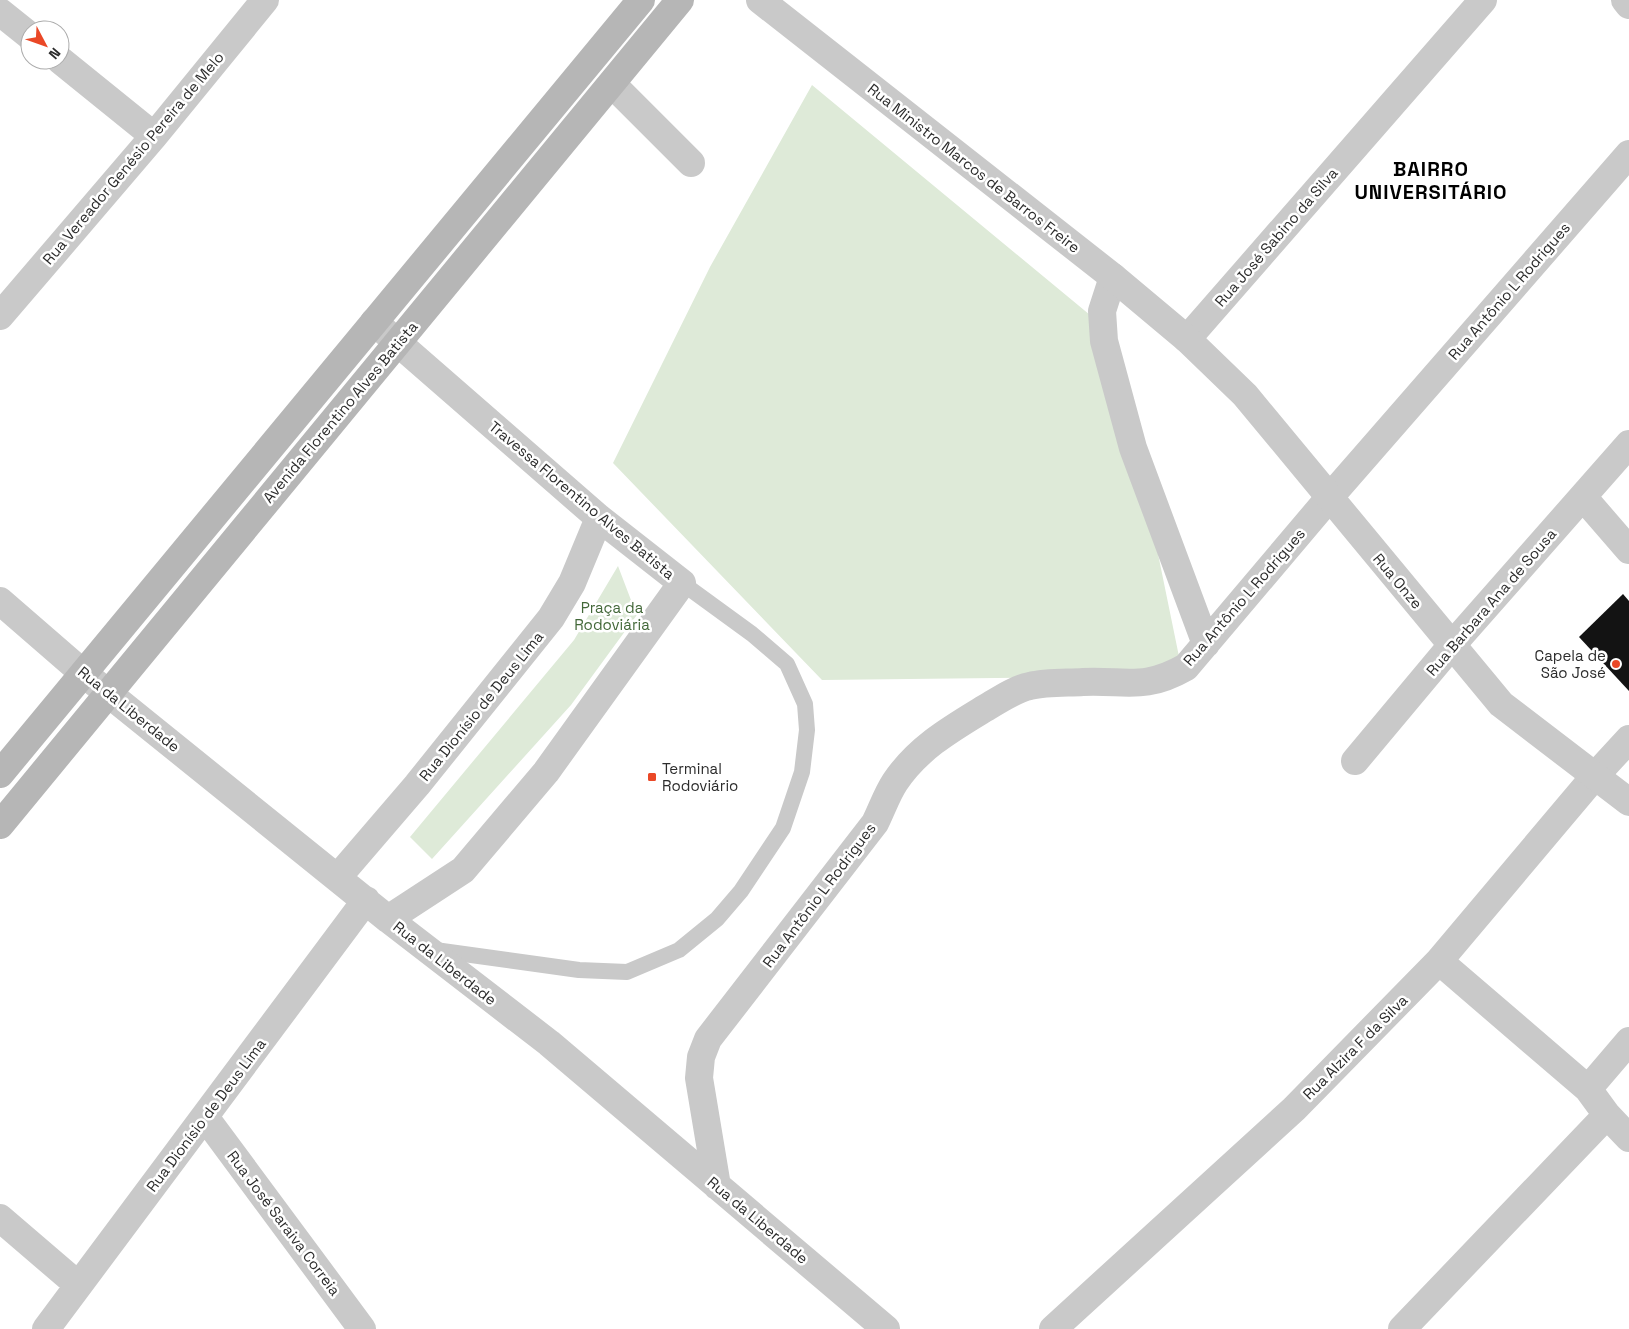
<svg xmlns="http://www.w3.org/2000/svg" width="1629" height="1329" font-family="'Space Grotesk',sans-serif">
<style>
.green{fill:#deead8}
.building{fill:#131313}
.lines{fill:none;stroke-linecap:round;stroke-linejoin:round}
.service{stroke:#c9c9c9;stroke-width:16}
.minor{stroke:#c9c9c9;stroke-width:28}
.tertiary{stroke:#c9c9c9;stroke-width:28}
.secondary{stroke:#b6b6b6;stroke-width:28}
.poi-dot{fill:#ea4827;stroke:#fff;stroke-width:2}
.labels{text-anchor:middle;dominant-baseline:central;stroke-width:5;stroke-linejoin:round;paint-order:stroke}
.street-label{font-size:15px;fill:#2c2c2c;stroke:#fff}
.park-label{font-size:15px;fill:#436839;stroke:#fff}
.poi-label{font-size:15px;fill:#2c2c2c;stroke:#fff;text-anchor:end}
.district-label{font-size:20px;font-weight:bold;letter-spacing:1px;fill:#000;stroke:#fff}
</style>
<rect width="100%" height="100%" fill="#fff"/>
<path class="green" d="M812,85L1113,334L1183,676L822,680L613,463L710,267Z
M618,566L634,608H642L571,705L432,859L410,837L574,640Z"/>
<path class="building" d="M1623,594L1629,601V691L1579,637Z"/>
<g class="lines">
<path class="service" d="M435,950L579,970L627,972L679,950L717,919L741,891L783,828L802,772L807,730L805,704L787,664L752,634L682,583"/>
<path class="minor" d="M1625,0L1629,5
M0,12L30,36
M60,60L154,136
M612,84L691,163
M1113,277L1102,311L1104,341L1133,448L1206,644
M0,316L154,136L265,0
M374,322L599,518L682,583L546,772L463,870L388,919
M1187,339L1483,0
M1583,497L1629,550
M0,601L83,673L388,919L549,1043L886,1329
M1355,761L1452,645L1629,444
M338,877L417,785L551,618L572,583L599,518
M1439,961L1588,1089L1607,1115L1629,1138
M1588,1089L1629,1041
M205,1117L362,1329
M717,1186L699,1078L701,1057L708,1039L875,823C882,809 887,794 895,782C917,749 949,730 982,710C996,702 1014,689 1030,686C1046,682 1066,683 1083,682C1126,680 1144,691 1186,667L1329,498L1629,154
M0,1218L78,1285
M46,1329L366,900
M1053,1329L1294,1109L1439,961L1594,777L1629,739
M1402,1329L1607,1115"/>
<path class="tertiary" d="M760,0L1113,277L1187,339L1245,395L1501,704L1629,802"/>
<path class="secondary" d="M0,774L641,0
M0,825L680,0"/>
</g>
<g class="poi-dot">
<circle cx="1616" cy="664" r="5"/>
<rect x="647" y="772" width="10" height="10" rx="2.5"/>
</g>
<g class="labels">
<g class="street-label">
<text transform="translate(133 158) rotate(-50)">Rua Vereador Genésio Pereira de Melo</text>
<text transform="translate(974 168) rotate(38)">Rua Ministro Marcos de Barros Freire</text>
<text transform="translate(1276 237) rotate(-49)">Rua José Sabino da Silva</text>
<text transform="translate(1509 291) rotate(-49)">Rua Antônio L Rodrigues</text>
<text transform="translate(340 412) rotate(-50)">Avenida Florentino Alves Batista</text>
<text transform="translate(582 500) rotate(40)">Travessa Florentino Alves Batista</text>
<text transform="translate(1398 581) rotate(50)">Rua Onze</text>
<text transform="translate(1244 597) rotate(-49)">Rua Antônio L Rodrigues</text>
<text transform="translate(1491 602) rotate(-49)">Rua Barbara Ana de Sousa</text>
<text transform="translate(481 706) rotate(-51)">Rua Dionísio de Deus Lima</text>
<text transform="translate(129 709) rotate(39)">Rua da Liberdade</text>
<text transform="translate(819 895) rotate(-53)">Rua Antônio L Rodrigues</text>
<text transform="translate(445 963) rotate(38)">Rua da Liberdade</text>
<text transform="translate(1355 1047) rotate(-45)">Rua Alzira F da Silva</text>
<text transform="translate(206 1115) rotate(-53)">Rua Dionísio de Deus Lima</text>
<text transform="translate(758 1220) rotate(40)">Rua da Liberdade</text>
<text transform="translate(284 1223) rotate(53)">Rua José Saraiva Correia</text>
</g>
<g class="park-label">
<text x="612" y="607">Praça da<tspan x="612" dy="17">Rodoviária</tspan></text>
</g>
<g class="poi-label">
<text x="1606" y="655">Capela de<tspan x="1606" dy="17">São José</tspan></text>
<text x="662" y="768" text-anchor="start">Terminal<tspan x="662" dy="17">Rodoviário</tspan></text>
</g>
<g class="district-label">
<text x="1431" y="169">BAIRRO<tspan x="1431" dy="23">UNIVERSITÁRIO</tspan></text>
</g>
</g>
<g transform="translate(45 45) rotate(131)"><circle r="24" fill="#ffffff" stroke="#ababab"/>
<path d="M0-4L9 19L0 12L-9 19Z" fill="#ea4827"/>
<text y="-8" font-size="14" font-weight="bold" text-anchor="middle" fill="#2c2c2c">N</text>
</g>
</svg>
